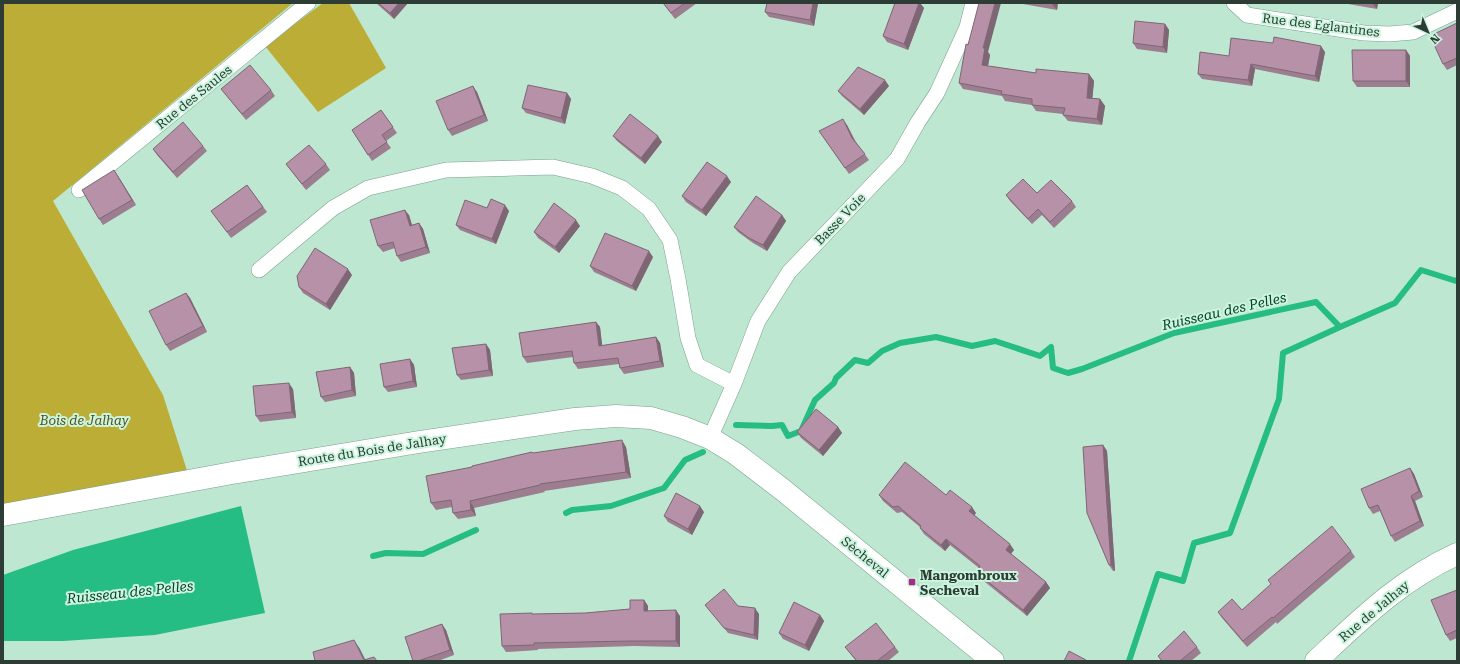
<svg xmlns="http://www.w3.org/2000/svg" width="1460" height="664" font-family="'Roboto Serif',serif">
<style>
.green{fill:#bcad36}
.water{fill:#26bd84}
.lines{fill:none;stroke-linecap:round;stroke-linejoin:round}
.stream{stroke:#26bd84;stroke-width:6}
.street-casing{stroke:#79a08c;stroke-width:16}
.secondary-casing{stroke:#79a08c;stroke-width:23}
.street{stroke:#fff;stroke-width:15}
.secondary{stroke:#fff;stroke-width:22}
.wall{fill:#9d7d90}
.shaded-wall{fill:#7f6675}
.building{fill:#b691a7;stroke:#7f6675}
.poi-dot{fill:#a62d83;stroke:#cbf5de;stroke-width:1.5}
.labels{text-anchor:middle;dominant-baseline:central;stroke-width:4;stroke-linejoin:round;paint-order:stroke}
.street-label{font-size:13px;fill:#2d3d35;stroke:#cbf5de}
.park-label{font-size:13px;font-style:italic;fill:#57501d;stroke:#cbf5de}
.poi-label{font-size:13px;font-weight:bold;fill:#2d3d35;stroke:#cbf5de;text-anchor:start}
.water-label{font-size:14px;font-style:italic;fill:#08442d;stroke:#cbf5de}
</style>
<rect width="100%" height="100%" fill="#bee7d1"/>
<path class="green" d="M3,3H293L53,201L163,395L190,480L3,519Z
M323,3H349L386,68L318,112L265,46Z"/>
<path class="water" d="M241,506L265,613L155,635L63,641H3V575L73,550Z"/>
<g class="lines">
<path class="stream" d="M736,425L772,426L782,425L788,436L801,431L815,400L834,383L836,378L855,360L868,363L882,351L900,343L936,337L972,346L995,341L1040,356L1051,347L1053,368L1068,373L1082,369L1174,333L1316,302L1340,327L1395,303L1421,270L1456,281L1457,280
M566,513L572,510L611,506L664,488L685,460L703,452
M373,556L386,553L423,554L476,530
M1129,661L1158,574L1183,581L1194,543L1230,533L1279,399L1283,353L1340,327"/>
<g class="street-casing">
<path id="street" d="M1234,3L1247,15L1364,33L1389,34L1413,32L1457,11
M79,190L308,3
M259,270L333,208L368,188L446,170L553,167L592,176L622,188L649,209L670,240L678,279L688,338L697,365L734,384
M710,438L734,384L758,321L789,272L897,159L918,122L937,93L967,27L973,3"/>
</g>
<g class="secondary-casing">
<path id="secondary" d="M3,515L232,473L419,442L575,419L616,416L651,418L682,427L710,438L736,454L783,490L993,661
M1316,661C1361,619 1400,580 1457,554"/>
</g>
<use href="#street" class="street"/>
<use href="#secondary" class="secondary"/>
</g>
<path class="wall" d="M376,3H408L394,19Z
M663,3H697L675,19Z
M767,3H818L814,26L769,17L765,12Z
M895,3H920L924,8L908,50L887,42L883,36Z
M1017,3H1058L1057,10Z
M1348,3H1378L1377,9L1348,4Z
M1457,23V65L1447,70L1443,64Z
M1165,24L1169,30L1167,53L1137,49L1133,43Z
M968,45L988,52L990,55L988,66L1036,73L1089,74L1094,81L1092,98L1100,99L1105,106L1102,125L1068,121L1063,115V114L1036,111L1032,105L1005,101L1002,96L963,89L959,83Z
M1406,50L1410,56V87H1357L1353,81Z
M1325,52L1319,82L1255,69L1252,86L1202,79L1198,74L1229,56Z
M889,86L864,115L842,96L838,91Z
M221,89L271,90L275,96L246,120Z
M477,92L488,121L452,136L448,130Z
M567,93L571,99L565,124L526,113L522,108Z
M381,110L397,133L386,141L391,148L372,161L352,130Z
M847,125L856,142L869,160L849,174L819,131Z
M613,136L662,142L645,164L617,141Z
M203,146L207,151L177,178L157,155L153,149Z
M286,164H326L330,170L306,190Z
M118,176L136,205L103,225L99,219Z
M731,182L706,216L686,202L682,196Z
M247,185L267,212L231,238L211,211Z
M1037,193L1072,201L1076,207L1054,228L1042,215L1032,224L1010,201L1006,195Z
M487,208L509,211L496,244L460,230L456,225Z
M409,215L412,225L419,223L423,229L430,253L401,262L397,256L395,248L383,252L378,246Z
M782,215L786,221L767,251L753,243L738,232L734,227Z
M580,226L559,253L538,238L534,232Z
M653,257L636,291L594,272L590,266Z
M352,275L330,310L303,293L299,287Z
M186,293L190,298L207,332L170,351L166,345Z
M596,322L600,327L602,346L656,337L660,343L664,367L624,374L620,368L619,364L578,369L574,363L573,357L527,363L523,357Z
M486,344L490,350L493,376L461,380L457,375Z
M410,359L414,365L417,387L388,392L384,387Z
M350,367L354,373L356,396L325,402L321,397Z
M293,389L296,418L260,422L256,416Z
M838,427L842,433L823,456L801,438L797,432Z
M1103,445L1107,451L1115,571H1113L1109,565Z
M626,447L631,478L544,491L545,492L474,508L476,516L458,519L453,513L452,507L436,510L431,503L472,467L532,452L533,453Z
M1410,468L1414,474L1423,497L1415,501L1424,526L1395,542L1391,536L1380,511L1373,514L1369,508Z
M879,495H946L976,513L974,515L1014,550L1011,554L1046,582L1050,588L1027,616L980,578L976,572L979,568L950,545L945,551L924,534L920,528V527L902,512L897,513L883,501Z
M704,512L692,535L668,522L664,516Z
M1351,551L1355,557L1277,624L1276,622L1247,647L1222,618L1218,612L1242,610Z
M1457,590V638L1450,641L1446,635Z
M644,600L648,606V611L680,616V647L634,646L538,649V650L506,652L502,646L533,614L585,613L630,609Z
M705,605L738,606L759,614L758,640L728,633L709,610Z
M820,615L824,621L809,651L783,639L779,633Z
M446,630L454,655L438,661H413Z
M845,647H895L899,652L888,661H856Z
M1197,647L1201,653L1191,661H1162L1158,656Z"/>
<path class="shaded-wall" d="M399,3H408L394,19L390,13Z
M813,3L818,4L814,26L810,20Z
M919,3H920L924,8L908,50L904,44Z
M995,3H1001L988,52L990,55L987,71L982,65L983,48Z
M1052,3H1058L1057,10L1052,4Z
M1373,3H1378L1377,9L1373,4Z
M1165,24L1169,30L1167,53L1163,47Z
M1321,46L1325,52L1319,82L1315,76Z
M1406,50L1410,56V87L1406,81Z
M1251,64L1255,69L1252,86L1248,80Z
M1089,74L1094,81L1092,104L1087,98Z
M885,80L889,86L864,115L860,109Z
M473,86L477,92L488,121L484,115Z
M567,93L571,99L565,124L561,118Z
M1100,99L1105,106L1102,125L1097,119Z
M843,119L847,125L856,144L852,138Z
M658,136L662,142L645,164L641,158Z
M114,170L118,176L136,205L132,200Z
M727,176L731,182L706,216L702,210Z
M505,205L509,211L496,244L492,239Z
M405,210L409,215L414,232L410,226Z
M782,215L786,221L767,251L763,245Z
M576,220L580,226L559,253L555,247Z
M419,223L423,229L430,253L426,247Z
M649,251L653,257L636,291L632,286Z
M348,269L352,275L330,310L326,304Z
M186,293L190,298L207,332L203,326Z
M596,322L600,327L603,352L599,346Z
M656,337L660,343L664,367L660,361Z
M486,344L490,350L493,376L489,370Z
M410,359L414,365L417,387L413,381Z
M350,367L354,373L356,396L352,390Z
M289,383L293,389L296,418L292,412Z
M838,427L842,433L823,456L819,450Z
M622,440L626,447L631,478L626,472Z
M1103,445L1107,451L1115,571L1111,565Z
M1410,468L1414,474L1423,497L1419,491Z
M1411,496L1415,501L1424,526L1420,521Z
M470,501L474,508L476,516L471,510Z
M700,506L704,512L692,535L688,529Z
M972,507L976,513L973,517L969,511Z
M946,539L950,545L945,551L941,545Z
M1010,544L1014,550L1010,555L1006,550Z
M1046,582L1050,588L1027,616L1023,610Z
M644,600L648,606V616L644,611Z
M755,608L759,614L758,640L754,635Z
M676,610L680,616V647L676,641Z
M820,615L824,621L809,651L805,645Z
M442,624L446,630L454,655L450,650Z
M354,640L360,649L366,661H364Z"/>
<path class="building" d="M378,3H399L390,13Z
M663,3H685L671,13Z
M767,3H813L810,20L765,12Z
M895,3H919L904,44L883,36Z
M979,3H995L983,48H985L982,65L1036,73V69L1089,74L1087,98L1100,99L1097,119L1063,115L1065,108L1032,105V99L1001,94L1002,91L959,83L966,44L968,45Z
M1135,21L1165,24L1163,47L1133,43Z
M1457,23V58L1443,64L1430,36Z
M1274,37L1321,46L1315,76L1251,64L1248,80L1198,74L1200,52L1229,56L1231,38L1273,43Z
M1352,50H1406V81H1353Z
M250,65L271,90L242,114L221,89Z
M858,67L885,80L860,109L838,91Z
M528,85L567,93L561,118L522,108Z
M473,86L484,115L448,130L436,101Z
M381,110L393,127L382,135L387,142L368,155L352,130Z
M630,114L658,136L641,158L613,136Z
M843,119L852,138L865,154L845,168L819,131Z
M183,122L203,146L173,172L153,149Z
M309,145L326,164L302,184L286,164Z
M707,162L727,176L702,210L682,196Z
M114,170L132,200L99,219L82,190Z
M1023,179L1037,193L1051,180L1072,201L1050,222L1038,209L1028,219L1006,195Z
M247,185L263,207L227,232L211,211Z
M756,196L782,215L763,245L749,238L734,227Z
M491,199L505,205L492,239L456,225L465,200L487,208Z
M554,203L576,220L555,247L534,232Z
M405,210L410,226L419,223L426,247L397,256L393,242L378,246L370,220Z
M605,233L649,251L632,286L590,266Z
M315,248L348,269L326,304L299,287L297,276Z
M186,293L203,326L166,345L149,311Z
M596,322L599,346L656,337L660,361L620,368L618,358L574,363L572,351L523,357L519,333Z
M486,344L489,370L457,375L452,348Z
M410,359L413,381L384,387L380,364Z
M350,367L352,390L321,397L316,372Z
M289,383L292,412L256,416L253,386Z
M816,409L838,427L819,450L797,432Z
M622,440L626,472L540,484V485L470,501L471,510L453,513L451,500L431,503L426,476L472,467V466L532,452L533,453Z
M1103,445L1111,565H1109L1087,513L1083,447Z
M905,462L946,495L950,490L972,507L969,511L1010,544L1006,550L1046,582L1023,610L976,572L980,566L946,539L941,545L920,528L921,526L898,506L893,507L879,495Z
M1410,468L1419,491L1411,496L1420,521L1391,536L1378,505L1369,508L1361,489Z
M676,493L700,506L688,529L664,516Z
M1332,526L1351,551L1273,618L1272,617L1243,641L1218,612L1232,599L1242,610L1271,584L1268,580Z
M724,589L738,606L755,608L754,635L724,628L705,605Z
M1457,590V630L1446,635L1431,600Z
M630,600H644V611L676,610V641H630L534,643V645L502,646L500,614L532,613V614L585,613L630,609Z
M794,602L820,615L805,645L779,633Z
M876,623L895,647L877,661H857L845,647Z
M442,624L450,650L418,661H413L405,637Z
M1184,631L1197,647L1180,661H1162L1158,656Z
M354,640L364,660L374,657L377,661H315L313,652Z
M1069,651L1086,660V661H1064Z"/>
<rect class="poi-dot" x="908" y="578" width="8" height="8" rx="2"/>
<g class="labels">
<g class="street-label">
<text transform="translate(1321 25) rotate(7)">Rue des Eglantines</text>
<text transform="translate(194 97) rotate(-39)">Rue des Saules</text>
<text transform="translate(840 219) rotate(-46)">Basse Voie</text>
<text transform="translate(372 450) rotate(-9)">Route du Bois de Jalhay</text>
<text transform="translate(865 557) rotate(39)">Sècheval</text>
<text transform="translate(1374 611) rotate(-40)">Rue de Jalhay</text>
</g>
<g class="park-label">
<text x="84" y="420">Bois de Jalhay</text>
</g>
<g class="poi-label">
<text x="920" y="575">Mangombroux<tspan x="920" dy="15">Secheval</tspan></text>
</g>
<g class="water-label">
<text transform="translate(1224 311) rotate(-13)">Ruisseau des Pelles</text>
<text transform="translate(130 592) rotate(-6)">Ruisseau des Pelles</text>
</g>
</g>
<rect width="1460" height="664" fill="none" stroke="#2d3d35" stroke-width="8"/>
<g transform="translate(1428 32) rotate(136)" stroke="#cbf5de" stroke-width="3" paint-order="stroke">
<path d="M0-3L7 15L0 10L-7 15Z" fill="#2d3d35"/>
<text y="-6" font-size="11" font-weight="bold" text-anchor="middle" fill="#2d3d35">N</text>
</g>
</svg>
